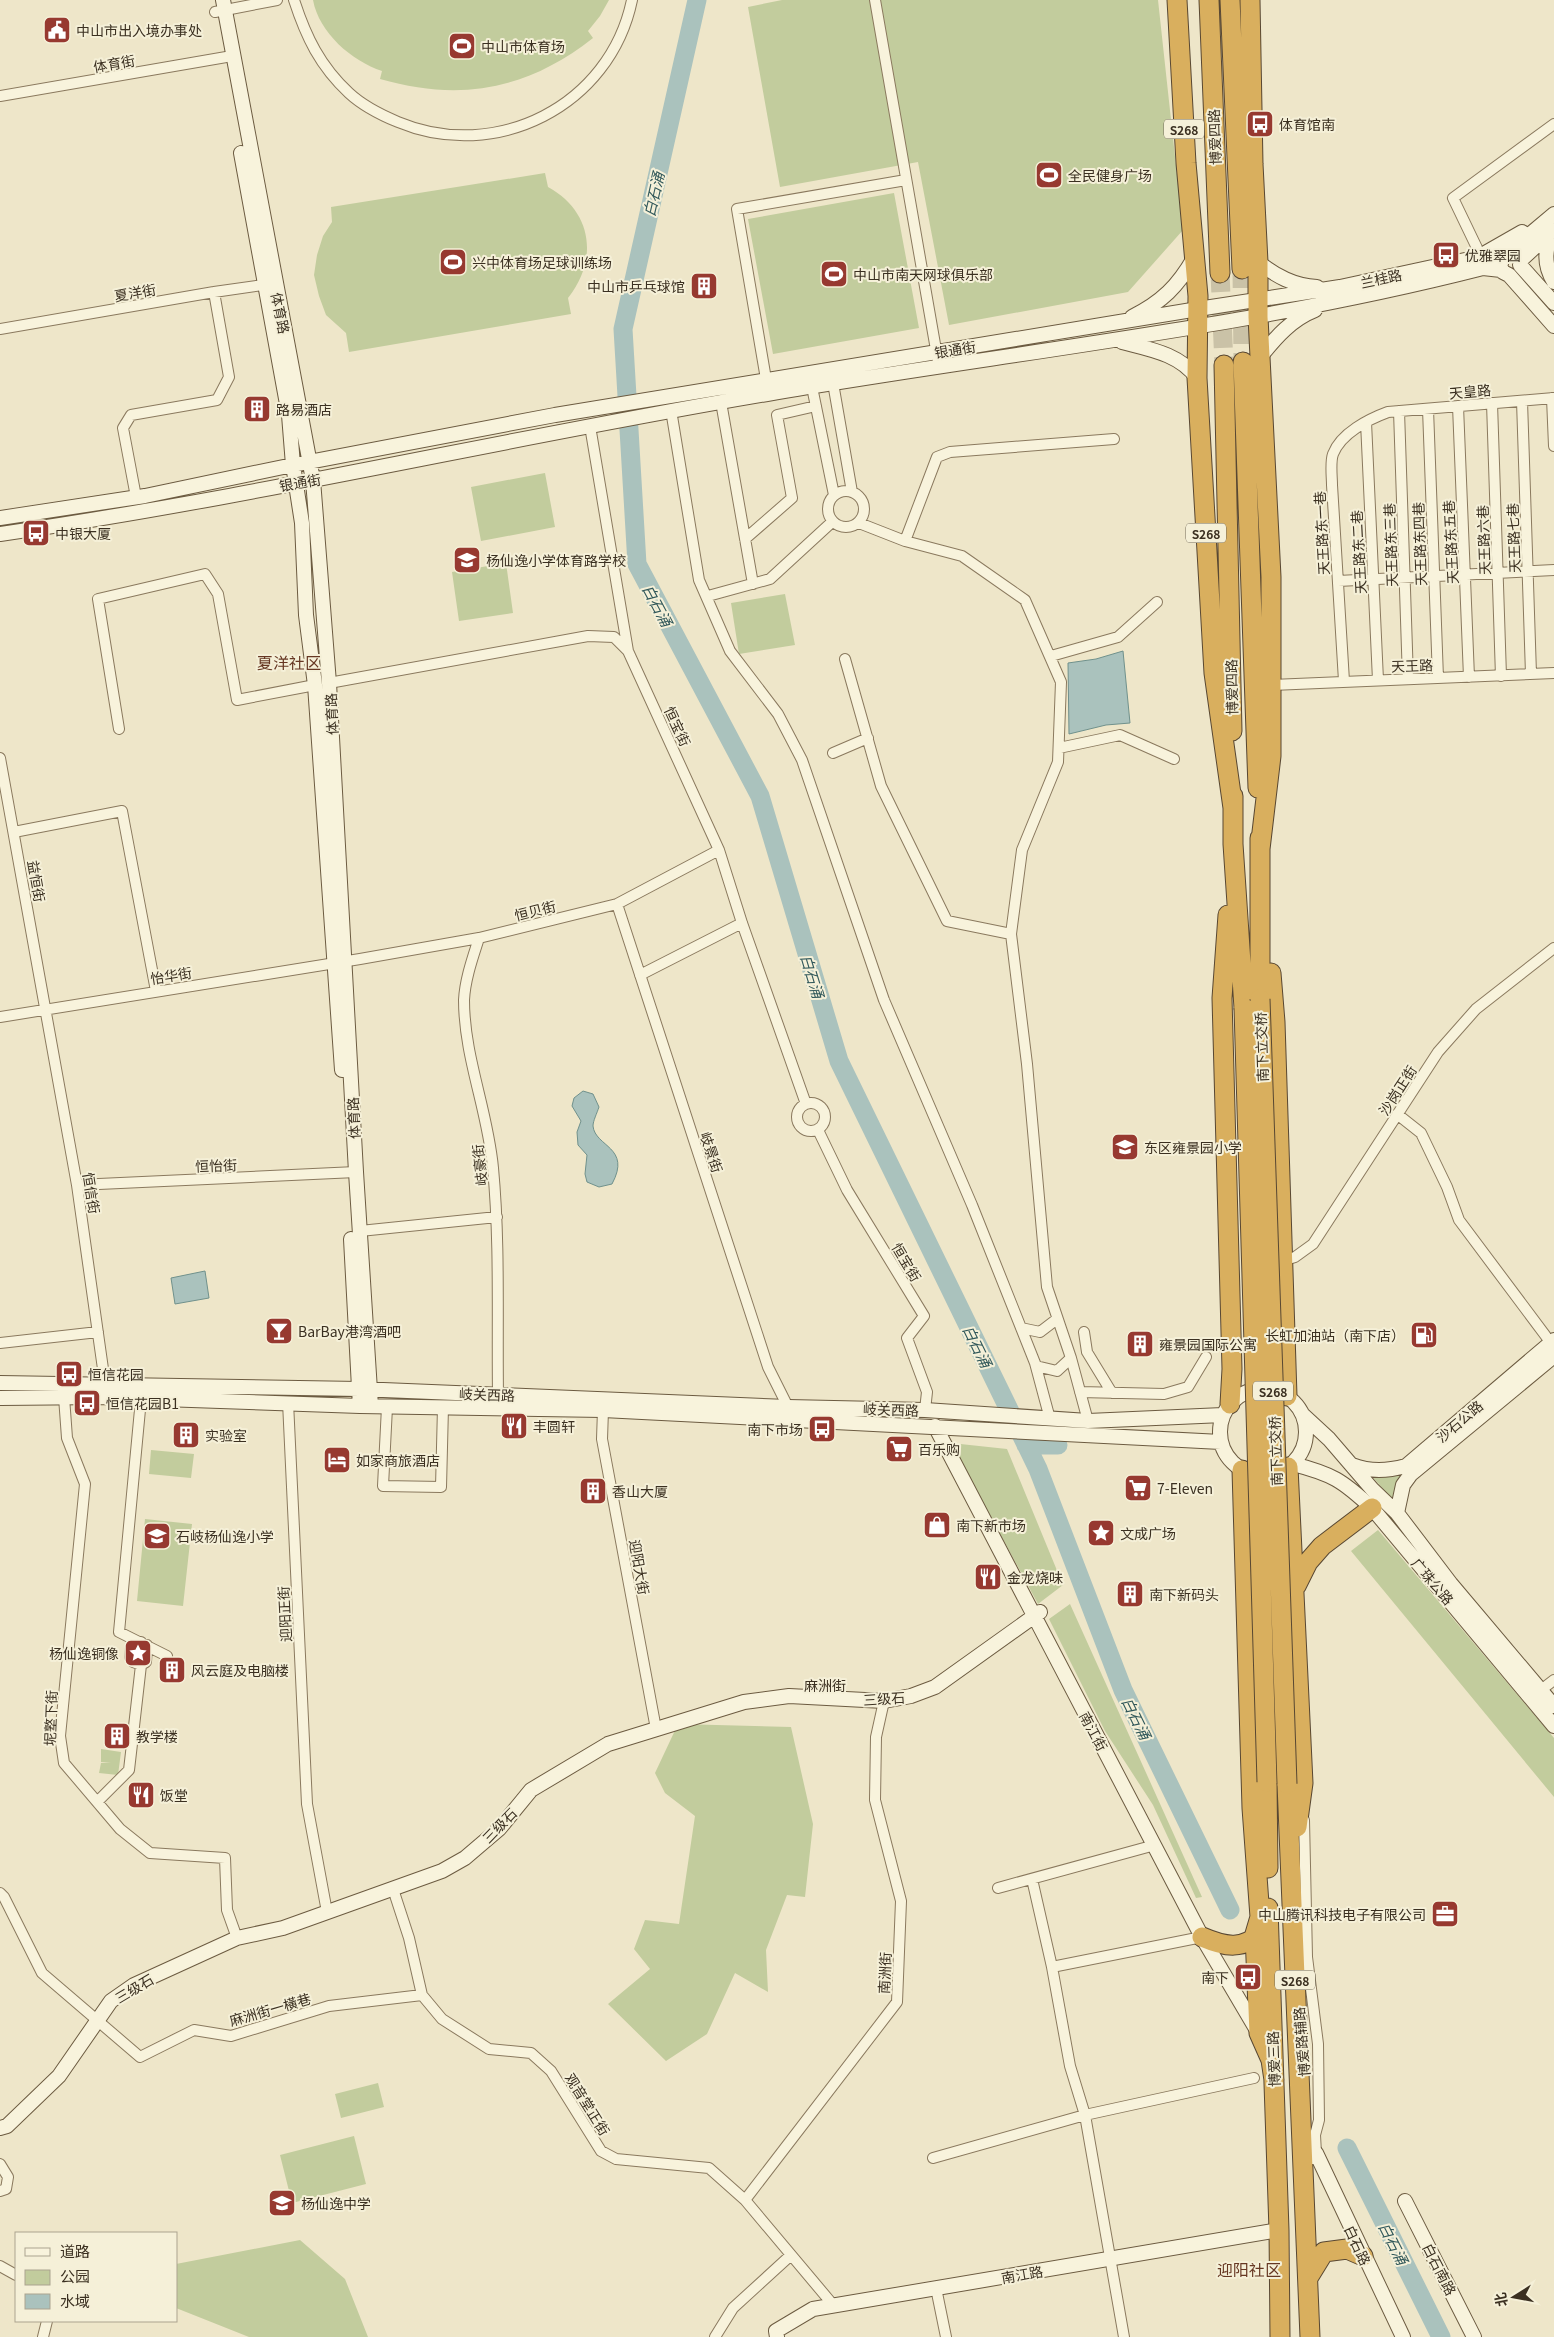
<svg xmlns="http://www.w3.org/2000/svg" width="1554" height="2337" font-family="Georgia,'Noto Sans SC',serif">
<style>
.green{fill:#c2cc9d}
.water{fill:#aac2bd;stroke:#70918c}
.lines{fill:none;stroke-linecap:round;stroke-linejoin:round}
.river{stroke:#aac2bd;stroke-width:19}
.highway-tunnel{stroke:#cac2a7;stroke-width:19;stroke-dasharray:19 9;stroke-linecap:butt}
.street-casing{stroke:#8a795e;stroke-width:12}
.secondary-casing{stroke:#6c5b41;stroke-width:16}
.highway-casing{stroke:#584732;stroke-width:21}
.street{stroke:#f8f3dc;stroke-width:10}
.secondary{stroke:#f8f3dc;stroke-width:14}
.highway{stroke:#d9af5e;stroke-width:19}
.highway-bridge-casing{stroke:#584732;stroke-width:21;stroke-linecap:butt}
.highway-bridge{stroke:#d9af5e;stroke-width:19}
.labels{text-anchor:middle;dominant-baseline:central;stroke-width:4;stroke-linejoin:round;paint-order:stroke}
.shield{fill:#f5f0d8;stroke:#736a58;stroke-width:1}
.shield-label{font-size:12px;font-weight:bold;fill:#3b3021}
.poi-label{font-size:14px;fill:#3b3021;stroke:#f5f0d8;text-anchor:start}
.street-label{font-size:14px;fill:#3b3021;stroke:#f5f0d8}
.water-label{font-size:15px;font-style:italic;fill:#31585a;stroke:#f5f0d8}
.quarter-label{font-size:16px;fill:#663722;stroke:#f5f0d8}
</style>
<rect width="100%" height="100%" fill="#eee6c9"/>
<path class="green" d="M313,0H609L600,16L588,31L593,38C527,90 460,102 380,79L382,71C352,61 319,33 313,0Z
M782,0H1158L1183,230L1128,292L949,325L918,162L780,187L748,7Z
M545,173L548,187C592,211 599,259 568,298L571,314L349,352L346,333L326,315L319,296L314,275L317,255L323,236L332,222L331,207Z
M894,193L919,328L773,354L748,219Z
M545,473L555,527L481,541L471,487Z
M506,563L513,613L459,621L452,572Z
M785,594L795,645L739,654L731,603Z
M951,1443L1007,1449L1063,1585L1038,1604Z
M151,1450L194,1454L191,1478L149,1474Z
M1406,1467L1396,1499L1392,1500L1372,1476Z
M145,1519L192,1524L183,1606L137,1601Z
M1378,1530L1554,1738V1797L1351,1551Z
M1070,1604L1202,1897L1196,1898L1153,1805L1105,1731L1049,1619Z
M678,1724L791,1727L813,1824L805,1897L787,1895L766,1950L768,1992L735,1973L707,2034L666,2061L608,2004L650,1969L634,1949L645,1920L679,1924L695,1816L665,1793L655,1773Z
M101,1749L121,1752L118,1775L99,1773L101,1763H111L101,1762Z
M378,2083L384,2107L341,2118L335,2094Z
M354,2136L366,2184L292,2203L280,2155Z
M300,2240L345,2279L368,2337H249L176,2308V2264Z"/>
<path class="water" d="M1123,651L1130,723L1106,725L1069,734L1068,663L1096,659Z
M583,1091L593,1094L599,1107C597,1113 593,1121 593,1126C595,1147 632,1147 612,1184L599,1187L587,1182L585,1174L587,1155L578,1145L577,1132L581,1121L572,1106L574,1098Z
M205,1271L209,1298L175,1304L171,1278Z"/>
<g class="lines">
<path class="river" d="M697,0L623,329L637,564L760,796L839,1061L1038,1469L1123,1690L1230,1910
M1026,1445H1058
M1347,2148L1441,2337"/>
<path class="highway-tunnel" d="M1242,269L1243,362
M1220,273L1224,365"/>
<g class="street-casing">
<path id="street" d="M294,0C306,37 320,66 349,93C363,106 381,115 398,122C496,163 610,106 632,0
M875,0L939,367
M215,12L277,0
M0,96L232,56
M1481,263L1477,248L1453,198L1554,124
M0,329L214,292L270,284
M833,383L852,492
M767,385L737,209L906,180
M812,387L834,495
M1552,398L1554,446
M1522,401L1531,674
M721,402L753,584
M1492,403L1501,676
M1458,406L1469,677
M1428,409L1438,678
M671,410L699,580L730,651L778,714L802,760L884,1000L972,1205L1035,1363L1050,1419
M1399,411L1408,679
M1366,422L1378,680
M590,426L628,651
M828 509a18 18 0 1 1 36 0a18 18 0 1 1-36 0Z
M136,497L123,428L131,415L217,400L229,377L214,292
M859,523L905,541L962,556L1025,600L1061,682L1058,762L1022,850L1011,934L1027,1064L1047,1287L1071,1358L1088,1421
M745,539L792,498L777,415L816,406
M905,541L937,457L950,452L1114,439
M1338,581L1554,570
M708,596L770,579L832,522
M1051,656L1118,637L1157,602
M845,659L881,786L947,921L1011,934
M1344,681L1332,485C1332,477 1330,462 1333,454C1341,433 1369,419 1388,412L1554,398
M329,683L588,636L614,637L628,651L719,850L742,923L806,1104
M1272,685L1554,673
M119,729L98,599L205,574L218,594L237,700L315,685
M1059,748L1120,735L1174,759
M833,753L868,738
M0,758L77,1185L105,1383
M14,832L122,811L156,991
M617,904L768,1367L788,1407
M479,938C473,957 465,979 464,1000C464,1057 488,1111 493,1168C500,1243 497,1319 498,1395
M640,975L742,923
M0,1017L360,959L479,938L617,904L719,850
M797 1117a14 14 0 1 1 28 0a14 14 0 1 1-28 0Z
M1397,1114L1421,1133L1447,1187L1459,1220L1551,1343
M818,1130L847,1190L924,1316L907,1338L927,1392L925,1410
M77,1185L356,1172
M360,1231L497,1217
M1282,1261L1295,1257L1313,1244L1438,1052L1476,1009L1554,948
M1021,1328L1040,1332L1057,1319
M1084,1332L1087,1352L1112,1393
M0,1343L98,1332
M1036,1366L1057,1371L1071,1358
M1080,1392L1164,1394L1188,1387L1206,1357
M64,1397L67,1438L85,1484L60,1736L64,1763L120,1829L150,1853L225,1858L227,1910L237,1938
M141,1399L119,1632L167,1656
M288,1402L307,1804L327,1912
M387,1407L383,1486L441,1487L443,1407
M603,1410L602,1439L656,1729L661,1728
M141,1642L131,1646L130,1657L133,1662L141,1665L146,1662L147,1645
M1541,1690L1554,1680
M97,1802L129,1770L141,1665
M1304,1820L1307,1957L1318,2044L1319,2120L1315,2135L1316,2153L1313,2159
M1032,1879L1052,1967L1070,2066L1085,2115L1124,2337
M998,1888L1155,1845
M393,1889L409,1938L422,1995L442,2019L489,2049L531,2053L551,2071L601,2151L616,2159L709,2168L745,2200L834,2306
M0,1893L4,1897L42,1973L140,2057L194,2030L231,2036L329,2006L422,1995
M1052,1967L1202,1937
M933,2158L1085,2115L1254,2078
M0,2164L8,2177L6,2189L0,2191
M745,2200L897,2002L901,1901L875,1800L876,1737L884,1701
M0,2266L16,2275
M936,2288L946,2337
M43,2337L47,2321
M715,2337L733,2308L791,2255"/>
</g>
<g class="secondary-casing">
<path id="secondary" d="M223,0L313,480L329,683L356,1172L371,1406
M241,153L289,415L293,465L302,523L306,615L315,685L342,1070
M1554,214L1503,257L1500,266L1503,272L1509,275L1554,326
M1553,230C1545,249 1543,264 1554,282
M1480,256L1522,232
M1520,261L1550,233
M1258,262C1276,276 1294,286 1317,287
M1520,265L1554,303
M1132,317C1162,302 1178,286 1194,258
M1122,342C1149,349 1180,354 1197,378
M1261,356C1276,337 1292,319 1315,310
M0,518L145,496L293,465L555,415L1198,309L1340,287L1479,257H1503
M0,534C257,497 511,437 767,394C1006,353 1248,328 1483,268L1501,270
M351,1239L360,1406
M0,1383L359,1389L788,1407L925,1410L1088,1421L1223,1415
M1220 1432a43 43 0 1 1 86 0a43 43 0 1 1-86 0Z
M0,1398L105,1397L360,1406L603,1410L1221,1442
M1303,1415L1329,1439L1372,1489L1397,1513L1451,1584L1554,1706
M935,1426L1202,1937L1258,2032
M1293,1464C1332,1474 1342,1480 1372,1508L1554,1726
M1352,1465C1371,1472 1387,1471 1406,1466L1554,1340
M1397,1513L1403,1485L1411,1474L1554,1356
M0,2128L7,2126L59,2076L111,2001L134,1985L237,1938L283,1928L442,1871L465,1858L499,1829L531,1790L608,1744L744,1702L789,1696L884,1701L911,1696L935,1687L1040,1612
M1316,2153L1403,2337
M1405,2201L1474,2337
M777,2337L776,2331L813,2309L1279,2230"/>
</g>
<g class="highway-casing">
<path id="highway" d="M1177,0L1186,163L1198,296L1197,378L1214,673L1233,808
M1209,0L1220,273
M1230,0L1242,269
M1250,0L1253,164L1258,262V317L1271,577V756L1260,849
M1243,362L1258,788
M1224,365L1232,731
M1233,796V844L1244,1008
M1260,838V999
M1228,915L1222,998L1232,1369L1230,1404
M1271,973L1275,1022L1287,1396
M1288,1467L1303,1783L1297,1827
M1242,1470L1252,1808L1260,1917L1255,1934L1259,2033L1271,2060L1274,2080
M1296,1586L1308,1562L1322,1546L1372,1508
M1267,1782L1268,1868
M1287,1784L1310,2337
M1268,1908L1279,2230L1280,2337
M1202,1937C1225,1947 1244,1951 1263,1930
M1308,2278L1324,2252L1347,2249L1363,2256"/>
</g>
<use href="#street" class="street"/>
<use href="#secondary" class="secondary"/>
<use href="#highway" class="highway"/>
<g class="highway-bridge-casing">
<path id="highway-bridge" d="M1260,999L1287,1784
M1244,1008L1267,1782"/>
</g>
<use href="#highway-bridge" class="highway-bridge"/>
</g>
<defs>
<g id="civic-square" transform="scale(1.4375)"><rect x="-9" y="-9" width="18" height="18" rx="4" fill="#973930" stroke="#f5f0d8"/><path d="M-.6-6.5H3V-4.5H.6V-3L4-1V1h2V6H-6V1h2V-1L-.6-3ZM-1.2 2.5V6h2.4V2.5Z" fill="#fff"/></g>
<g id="stadium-square" transform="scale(1.4375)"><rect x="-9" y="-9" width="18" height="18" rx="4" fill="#973930" stroke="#f5f0d8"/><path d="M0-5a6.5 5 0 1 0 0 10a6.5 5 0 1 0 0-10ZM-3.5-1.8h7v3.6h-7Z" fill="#fff"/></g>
<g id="bus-square" transform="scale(1.4375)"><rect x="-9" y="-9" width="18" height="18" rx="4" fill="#973930" stroke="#f5f0d8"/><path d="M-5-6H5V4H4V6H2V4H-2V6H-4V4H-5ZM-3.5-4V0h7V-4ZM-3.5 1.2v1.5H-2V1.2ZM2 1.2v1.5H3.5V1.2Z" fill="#fff"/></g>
<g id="building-square" transform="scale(1.4375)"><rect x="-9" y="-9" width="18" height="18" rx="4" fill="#973930" stroke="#f5f0d8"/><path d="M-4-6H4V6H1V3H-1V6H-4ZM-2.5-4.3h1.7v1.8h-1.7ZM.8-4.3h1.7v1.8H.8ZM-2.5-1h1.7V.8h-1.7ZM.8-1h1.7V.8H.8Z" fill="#fff"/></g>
<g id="school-square" transform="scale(1.4375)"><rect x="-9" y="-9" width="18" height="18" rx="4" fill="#973930" stroke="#f5f0d8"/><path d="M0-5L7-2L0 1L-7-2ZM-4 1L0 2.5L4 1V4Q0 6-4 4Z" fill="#fff"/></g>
<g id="bar-square" transform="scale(1.4375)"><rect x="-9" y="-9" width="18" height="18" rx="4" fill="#973930" stroke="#f5f0d8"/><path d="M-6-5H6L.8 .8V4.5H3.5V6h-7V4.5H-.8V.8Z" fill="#fff"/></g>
<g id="fuel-square" transform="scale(1.4375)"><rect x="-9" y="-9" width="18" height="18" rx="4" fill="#973930" stroke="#f5f0d8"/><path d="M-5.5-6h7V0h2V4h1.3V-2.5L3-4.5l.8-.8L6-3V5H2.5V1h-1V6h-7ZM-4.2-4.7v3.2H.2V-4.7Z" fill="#fff"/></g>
<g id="restaurant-square" transform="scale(1.4375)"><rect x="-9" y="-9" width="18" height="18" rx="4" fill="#973930" stroke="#f5f0d8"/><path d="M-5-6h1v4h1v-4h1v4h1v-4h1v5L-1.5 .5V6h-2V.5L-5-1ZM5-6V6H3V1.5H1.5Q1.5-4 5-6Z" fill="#fff"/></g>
<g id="supermarket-square" transform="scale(1.4375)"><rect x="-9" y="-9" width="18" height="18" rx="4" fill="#973930" stroke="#f5f0d8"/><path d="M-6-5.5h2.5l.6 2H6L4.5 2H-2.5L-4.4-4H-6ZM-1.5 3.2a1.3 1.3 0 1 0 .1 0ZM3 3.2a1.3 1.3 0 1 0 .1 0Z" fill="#fff"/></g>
<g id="hotel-square" transform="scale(1.4375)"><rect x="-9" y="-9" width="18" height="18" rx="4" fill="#973930" stroke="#f5f0d8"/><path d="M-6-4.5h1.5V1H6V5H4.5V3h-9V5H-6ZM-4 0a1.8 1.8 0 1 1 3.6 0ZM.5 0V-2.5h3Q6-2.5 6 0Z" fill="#fff"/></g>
<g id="shop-square" transform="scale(1.4375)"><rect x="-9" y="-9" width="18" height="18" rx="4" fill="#973930" stroke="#f5f0d8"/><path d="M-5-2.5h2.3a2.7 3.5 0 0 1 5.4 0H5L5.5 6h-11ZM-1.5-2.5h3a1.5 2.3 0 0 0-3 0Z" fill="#fff"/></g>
<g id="sight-square" transform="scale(1.4375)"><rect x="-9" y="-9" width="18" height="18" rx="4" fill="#973930" stroke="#f5f0d8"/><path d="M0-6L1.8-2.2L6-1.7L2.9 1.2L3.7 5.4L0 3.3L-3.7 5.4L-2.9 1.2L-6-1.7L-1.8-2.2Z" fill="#fff"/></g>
<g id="office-square" transform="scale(1.4375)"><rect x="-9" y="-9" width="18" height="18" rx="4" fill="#973930" stroke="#f5f0d8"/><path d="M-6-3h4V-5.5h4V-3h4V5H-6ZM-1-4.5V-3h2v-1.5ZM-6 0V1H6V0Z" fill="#fff"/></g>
</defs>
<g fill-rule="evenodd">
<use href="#civic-square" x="57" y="30"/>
<use href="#stadium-square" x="462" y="46"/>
<use href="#bus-square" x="1260" y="124"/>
<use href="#stadium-square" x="1049" y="175"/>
<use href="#bus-square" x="1446" y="255"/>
<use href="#stadium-square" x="453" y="262"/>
<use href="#stadium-square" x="834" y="274"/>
<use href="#building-square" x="704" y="286"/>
<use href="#building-square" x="257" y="409"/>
<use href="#bus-square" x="36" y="533"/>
<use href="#school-square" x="467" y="560"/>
<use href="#school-square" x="1125" y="1147"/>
<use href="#bar-square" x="279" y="1331"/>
<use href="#fuel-square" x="1424" y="1335"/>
<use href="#building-square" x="1140" y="1344"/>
<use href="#bus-square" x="69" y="1374"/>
<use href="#bus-square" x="87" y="1403"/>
<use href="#restaurant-square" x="514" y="1426"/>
<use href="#bus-square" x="822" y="1429"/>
<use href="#building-square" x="186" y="1435"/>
<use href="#supermarket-square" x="899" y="1449"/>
<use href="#hotel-square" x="337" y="1460"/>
<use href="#supermarket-square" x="1138" y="1488"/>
<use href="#building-square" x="593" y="1491"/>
<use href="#shop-square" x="937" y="1525"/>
<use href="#sight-square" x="1101" y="1533"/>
<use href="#school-square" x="157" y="1536"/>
<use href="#restaurant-square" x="988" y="1577"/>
<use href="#building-square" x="1130" y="1594"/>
<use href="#sight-square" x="138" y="1653"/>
<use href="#building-square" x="172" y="1670"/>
<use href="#building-square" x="117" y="1736"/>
<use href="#restaurant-square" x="141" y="1795"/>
<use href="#office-square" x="1445" y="1914"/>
<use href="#bus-square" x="1248" y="1977"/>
<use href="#school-square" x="282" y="2203"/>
</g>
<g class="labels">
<g class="shield">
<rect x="1164" y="119.5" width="40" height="19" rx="4"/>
<rect x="1186" y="523.5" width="40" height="19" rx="4"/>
<rect x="1253" y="1381.5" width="40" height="19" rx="4"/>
<rect x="1275" y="1970.5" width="40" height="19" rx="4"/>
</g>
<g class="shield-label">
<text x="1184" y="129">S268</text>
<text x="1206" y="533">S268</text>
<text x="1273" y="1391">S268</text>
<text x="1295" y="1980">S268</text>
</g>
<g class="poi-label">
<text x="76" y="30">中山市出入境办事处</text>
<text x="481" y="46">中山市体育场</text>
<text x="1279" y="124">体育馆南</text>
<text x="1068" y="175">全民健身广场</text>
<text x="1465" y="255">优雅翠园</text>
<text x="472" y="262">兴中体育场足球训练场</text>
<text x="853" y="274">中山市南天网球俱乐部</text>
<text x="685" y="286" text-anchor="end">中山市乒乓球馆</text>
<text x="276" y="409">路易酒店</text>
<text x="55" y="533">中银大厦</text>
<text x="486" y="560">杨仙逸小学体育路学校</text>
<text x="1144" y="1147">东区雍景园小学</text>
<text x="298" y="1331">BarBay港湾酒吧</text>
<text x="1405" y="1335" text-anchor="end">长虹加油站（南下店）</text>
<text x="1159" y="1344">雍景园国际公寓</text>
<text x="88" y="1374">恒信花园</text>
<text x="106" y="1403">恒信花园B1</text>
<text x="533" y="1426">丰圆轩</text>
<text x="803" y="1429" text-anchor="end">南下市场</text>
<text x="205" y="1435">实验室</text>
<text x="918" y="1449">百乐购</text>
<text x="356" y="1460">如家商旅酒店</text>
<text x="1157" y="1488">7-Eleven</text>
<text x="612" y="1491">香山大厦</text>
<text x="956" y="1525">南下新市场</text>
<text x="1120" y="1533">文成广场</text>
<text x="176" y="1536">石岐杨仙逸小学</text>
<text x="1007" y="1577">金龙烧味</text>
<text x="1149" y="1594">南下新码头</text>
<text x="119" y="1653" text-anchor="end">杨仙逸铜像</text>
<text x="191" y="1670">风云庭及电脑楼</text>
<text x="136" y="1736">教学楼</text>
<text x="160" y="1795">饭堂</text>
<text x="1426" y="1914" text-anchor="end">中山腾讯科技电子有限公司</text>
<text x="1229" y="1977" text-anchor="end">南下</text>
<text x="301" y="2203">杨仙逸中学</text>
</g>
<g class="street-label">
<text transform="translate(114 63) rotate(-10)">体育街</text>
<text transform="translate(1214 137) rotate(-92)">博爱四路</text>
<text transform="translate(1381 278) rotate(-12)">兰桂路</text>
<text transform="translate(135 292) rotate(-10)">夏洋街</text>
<text transform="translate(281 313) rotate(79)">体育路</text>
<text transform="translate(955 349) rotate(-9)">银通街</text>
<text transform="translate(1470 391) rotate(-5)">天皇路</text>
<text transform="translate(300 482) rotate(-10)">银通街</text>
<text transform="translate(1321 533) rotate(-93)">天王路东一巷</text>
<text transform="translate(1513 538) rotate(-92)">天王路七巷</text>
<text transform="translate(1483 540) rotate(-92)">天王路六巷</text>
<text transform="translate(1450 542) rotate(-93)">天王路东五巷</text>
<text transform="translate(1419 544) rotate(-92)">天王路东四巷</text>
<text transform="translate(1390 545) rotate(-92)">天王路东三巷</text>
<text transform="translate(1358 552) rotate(-93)">天王路东二巷</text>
<text transform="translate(1412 665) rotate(-2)">天王路</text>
<text transform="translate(1231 687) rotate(-91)">博爱四路</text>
<text transform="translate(331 714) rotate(-93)">体育路</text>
<text transform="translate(678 726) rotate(65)">恒宝街</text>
<text transform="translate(37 881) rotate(80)">益恒街</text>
<text transform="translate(535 910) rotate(-14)">恒贝街</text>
<text transform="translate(171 975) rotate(-9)">怡华街</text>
<text transform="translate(1261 1047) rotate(-92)">南下立交桥</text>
<text transform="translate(1397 1090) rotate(-57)">沙岗正街</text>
<text transform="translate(353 1118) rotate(-93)">体育路</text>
<text transform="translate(712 1152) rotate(72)">岐景街</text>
<text transform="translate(216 1165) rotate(-2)">恒怡街</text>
<text transform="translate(479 1165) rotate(-96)">岐豪街</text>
<text transform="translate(92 1193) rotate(81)">恒信街</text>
<text transform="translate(907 1262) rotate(59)">恒宝街</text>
<text transform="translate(487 1394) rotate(2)">岐关西路</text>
<text transform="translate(891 1409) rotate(2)">岐关西路</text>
<text transform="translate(1459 1421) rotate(-40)">沙石公路</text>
<text transform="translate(1275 1451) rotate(-92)">南下立交桥</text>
<text transform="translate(640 1567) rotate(80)">迎阳大街</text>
<text transform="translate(1433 1581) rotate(50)">广珠公路</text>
<text transform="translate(284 1614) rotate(-93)">迎阳正街</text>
<text x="825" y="1685">麻洲街</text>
<text transform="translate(884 1698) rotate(-4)">三级石</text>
<text transform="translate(50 1718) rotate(-88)">坭墪下街</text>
<text transform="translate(1094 1731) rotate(62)">南江街</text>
<text transform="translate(499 1825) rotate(-46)">三级石</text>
<text transform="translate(884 1973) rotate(-87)">南洲街</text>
<text transform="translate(134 1988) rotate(-31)">三级石</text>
<text transform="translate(270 2009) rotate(-16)">麻洲街一橫巷</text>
<text transform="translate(1301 2042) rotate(-95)">博爱路辅路</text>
<text transform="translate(1273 2059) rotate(-92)">博爱三路</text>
<text transform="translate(588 2104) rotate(58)">观音堂正街</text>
<text transform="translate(1358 2245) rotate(65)">白石路</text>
<text transform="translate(1440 2269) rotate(63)">白石南路</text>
<text transform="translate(1022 2274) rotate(-10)">南江路</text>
</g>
<g class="water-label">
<text transform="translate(653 194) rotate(-77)">白石涌</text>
<text transform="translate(658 605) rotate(62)">白石涌</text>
<text transform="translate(813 976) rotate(73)">白石涌</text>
<text transform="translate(978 1346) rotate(64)">白石涌</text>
<text transform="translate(1137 1718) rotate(64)">白石涌</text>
<text transform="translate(1394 2243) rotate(63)">白石涌</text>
</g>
<g class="quarter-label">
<text x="289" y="662">夏洋社区</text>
<text x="1249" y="2269">迎阳社区</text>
</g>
</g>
<rect x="15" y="2232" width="162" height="90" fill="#f5f0d8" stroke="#aba38f"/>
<rect x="25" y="2248" width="25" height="8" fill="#f8f3dc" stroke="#aba38f"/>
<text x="60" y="2257" font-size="15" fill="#3b3021">道路</text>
<rect x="25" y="2270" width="25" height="15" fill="#c2cc9d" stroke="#aba38f"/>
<text x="60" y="2282" font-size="15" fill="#3b3021">公园</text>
<rect x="25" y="2294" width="25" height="15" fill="#aac2bd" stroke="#aba38f"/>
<text x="60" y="2307" font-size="15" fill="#3b3021">水域</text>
<g transform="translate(1514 2297) rotate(259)" stroke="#f5f0d8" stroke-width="4" paint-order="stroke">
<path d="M0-4L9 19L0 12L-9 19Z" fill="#3b3021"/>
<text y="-8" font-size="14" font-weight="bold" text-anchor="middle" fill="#3b3021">北</text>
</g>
</svg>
